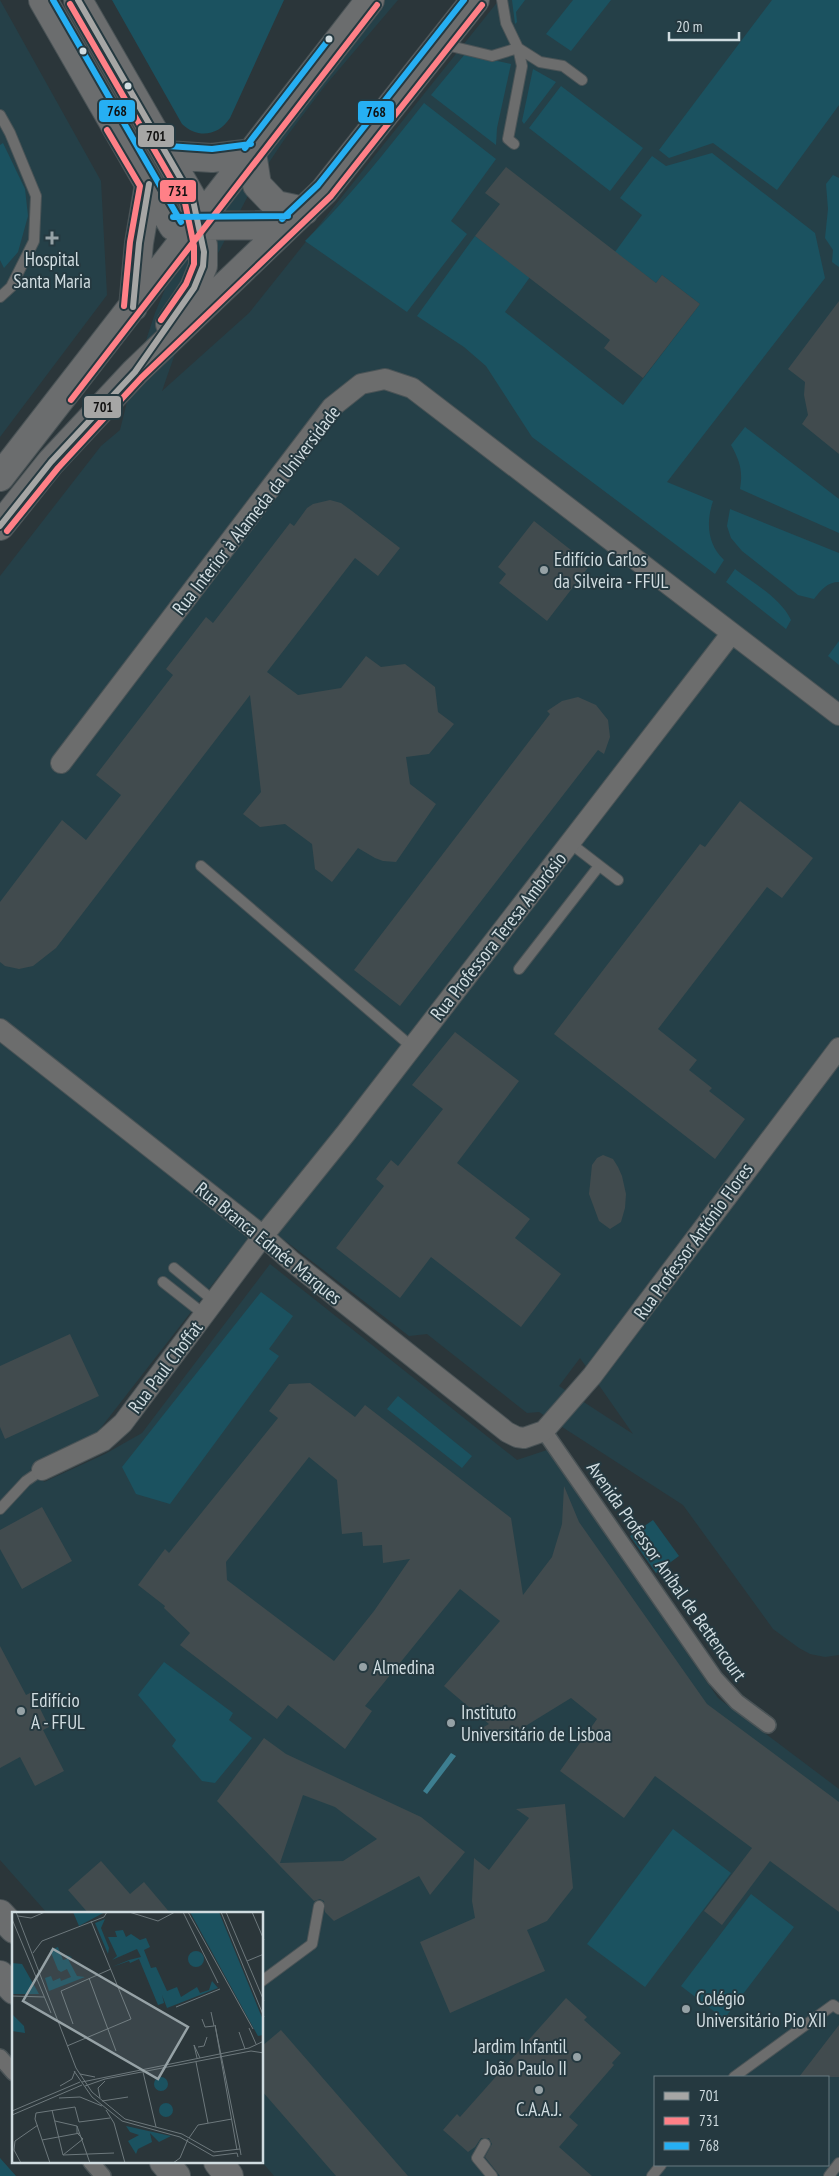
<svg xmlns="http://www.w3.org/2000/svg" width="839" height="2176" font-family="'PT Sans Narrow',sans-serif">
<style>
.built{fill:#254048;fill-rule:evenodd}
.green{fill:#1b5260}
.water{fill:#3d7e90}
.building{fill:#414b4e;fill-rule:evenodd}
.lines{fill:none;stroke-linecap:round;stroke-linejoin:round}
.service-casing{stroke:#4a5356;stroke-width:12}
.pedestrian-casing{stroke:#4a5356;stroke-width:18}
.minor-casing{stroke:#4a5356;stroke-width:22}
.primary-casing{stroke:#4a5356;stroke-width:30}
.service{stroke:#6c6d6d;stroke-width:10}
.pedestrian{stroke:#6c6d6d;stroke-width:15}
.minor{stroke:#6c6d6d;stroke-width:20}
.primary{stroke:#6b6d6e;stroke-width:28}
.bus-1-casing{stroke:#253940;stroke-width:10}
.bus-2-casing{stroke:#253940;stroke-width:10}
.bus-3-casing{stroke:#253940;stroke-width:10}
.bus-1{stroke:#a6a6a5;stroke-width:6}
.bus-2{stroke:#ff8087;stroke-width:6}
.bus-3{stroke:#26aff3;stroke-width:6}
.bus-dot{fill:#d0dce0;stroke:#253940;stroke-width:2}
.poi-dot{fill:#96a2a6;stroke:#253940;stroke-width:2}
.labels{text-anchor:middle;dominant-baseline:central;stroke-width:4;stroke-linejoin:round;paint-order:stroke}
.poi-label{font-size:19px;fill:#d0dce0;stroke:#253940;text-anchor:start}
.street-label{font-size:19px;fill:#d0dce0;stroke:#253940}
.inset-road{fill:none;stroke:#6d787c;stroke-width:1}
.view{fill:#96a2a6;fill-opacity:0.15;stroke:#96a2a6;stroke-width:2.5}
.inset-edge{fill:none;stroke:#d0dce0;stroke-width:2.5}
.line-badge{stroke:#253940;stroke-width:2}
.pale-badge-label{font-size:14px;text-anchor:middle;font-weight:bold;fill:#111}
</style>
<rect width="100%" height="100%" fill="#2b363a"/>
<path class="built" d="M0,0L101,181L107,295L0,437Z
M356,0H398L324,87L284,140L252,188L202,284L185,325L162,391L249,313L499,0H839V1655L825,1657L810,1654L799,1648L773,1629L683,1505L539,1412L527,1413L427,1334L409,1336L261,1222L96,1434L35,1463L44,1482L105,1454L142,1433L270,1264L517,1460L547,1450L718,1698L839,1789V2176H274L262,2162V1914L47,1913L0,1860V576L101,446L120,430L131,386L155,313L173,270L226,171L258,122L299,67ZM580,1358L633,1434L559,1386ZM655,2077H828V2165H655Z"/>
<path class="green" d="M112,0H284L230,118C218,136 198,139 182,124Z
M512,0H525L516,12L517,22L515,24Z
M573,0H611L571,51L546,34Z
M772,0H839V105L777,190L713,143L669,158L659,150Z
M465,54L511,64L497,128L496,145L431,95Z
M533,69L556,82L524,124L522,121Z
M561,86L643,148L610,191L529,128Z
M424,103L496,159L451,221L467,234L407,312L305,241C349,198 386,151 424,103Z
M3,143L25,189L28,216L18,252L4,268L0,260V145Z
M712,153L815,233L825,278L667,482L713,501C706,522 707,544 724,560L715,574L532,437L486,366L464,347L417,316L475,236L530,277L505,312L623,405L700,304L662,275L656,283L615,252L642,215L620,198L652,156L666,166Z
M833,175L839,178V267L832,262L833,250L825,238L828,209L826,184Z
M745,427L839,499V533L740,489C743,471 740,461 731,445Z
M730,509L839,553V582C827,582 821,590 814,599L798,595L742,551L731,538L727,526Z
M735,569C754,584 780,597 791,620L786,629L726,582Z
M839,641V665L828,656Z
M261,1292L293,1316L269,1349L279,1356L170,1504L136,1494L122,1467Z
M398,1396L472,1456L462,1468L387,1409Z
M653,1520L679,1556L656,1573L630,1536Z
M164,1662L233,1713L229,1720L252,1738L215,1783L202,1781L172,1746L176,1740L138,1695Z
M673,1829L731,1873L645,1987L587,1944Z
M751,1894L794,1927L724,2019L681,1986Z
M0,2158L16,2176H0Z"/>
<path class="water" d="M451,1753L456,1756L427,1794L423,1791Z"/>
<path class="building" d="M506,167L656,283L662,275L700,304L643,378L604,348L610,340L475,236L500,204L485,193Z
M839,301V454L802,424L808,415L804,395L805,382L788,369Z
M330,500L341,503L352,511L400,548L378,576L355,558L267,672L298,695L341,688L366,656L381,667L405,664L435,687L438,712L454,724L429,754L406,757L410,784L436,804L396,862L383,861L375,858L358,848L332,882L315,869L312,844L285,824L260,827L243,814L261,792L250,695L56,948L33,966L19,969L5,966L0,962V902L62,820L86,840L121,795L96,775L173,675L166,669L206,617L213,623L290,523L294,526L307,508L313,504Z
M534,521L590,565L547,621L499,583L506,574L498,567Z
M578,697L596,705L608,720L610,737L604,754L598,750L400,1006L354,970L550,714L547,711L562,701Z
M740,801L813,858L782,898L767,887L658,1029L697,1060L689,1070L712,1088L709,1091L745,1119L715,1159L554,1034L700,844L705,847Z
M455,1032L519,1081L457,1163L530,1219L515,1238L561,1274L521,1327L431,1257L400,1298L336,1248L384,1186L376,1179L391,1160L398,1166L443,1109L412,1085Z
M603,1155L613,1159L618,1167L622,1176L626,1194L625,1208L621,1222L610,1229L599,1221L589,1194L592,1165L597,1158Z
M70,1334L99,1396L5,1439L0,1427V1366Z
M310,1383L355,1417L365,1405L511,1518L523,1595L552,1557L562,1524L564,1486L579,1522L707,1704L839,1802V1912L770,1861L722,1925L704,1911L752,1848L655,1776L624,1818L560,1771L597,1719L571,1698L498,1743L482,1728L489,1724L444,1686L500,1621L460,1589L365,1706L372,1711L345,1749L288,1705L277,1719L180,1645L190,1633L164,1608L165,1606L138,1585L165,1549L169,1553L278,1418L269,1411L289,1384ZM309,1457L337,1480L342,1534L362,1532L363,1546L382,1545L383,1563L410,1559L374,1611L334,1661L227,1580L226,1562Z
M42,1507L72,1561L22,1589L0,1549V1530Z
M0,1646L26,1695L32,1692L49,1727L43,1730L64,1771L35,1786L20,1757L0,1768Z
M264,1738L286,1754L421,1817L465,1852L430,1895L419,1876L334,1921L325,1912L324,1901L320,1899L314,1901L217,1801ZM303,1795L335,1807L377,1839L343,1861L280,1863Z
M565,1804L573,1888L547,1921L527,1930L545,1971L450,2013L420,1942L475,1918L472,1901L474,1858L489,1870L529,1818L516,1809Z
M101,1861L130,1894L144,1882L171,1914H89L68,1890Z
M566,1998L587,2017L584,2020L621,2053L612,2063L614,2065L569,2117L578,2125L559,2147L592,2176H500L485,2157L492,2144L489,2138H481L475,2147L468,2152L443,2130L457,2114L460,2117Z
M839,2025V2077H799Z
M281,2030L408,2176H336L262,2091V2046Z"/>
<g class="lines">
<g class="service-casing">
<path id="service" d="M502,0L506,23L518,48L522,66L508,139L514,144
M442,44L492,56L518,48L540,62L563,66L582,80
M0,115L10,133L36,196L34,241L11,287L0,297
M570,843L618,880
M201,866L412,1047
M519,969L599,866
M174,1268L215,1302
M163,1282L205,1315
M0,1509L26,1481L42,1470
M262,1981L312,1944L319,1906
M734,2077L833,2005L839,2009
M485,2144L477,2158L492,2176
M652,2176L661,2165
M829,2176L839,2163"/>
</g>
<g class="pedestrian-casing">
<path id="pedestrian" d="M544,1431L715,1678L737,1702L768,1725
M0,2057L14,2073
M91,2162L103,2176"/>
</g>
<g class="minor-casing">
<path id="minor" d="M61,763L332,407L361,384L385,379L412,388L839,715
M0,1029L263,1236L290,1260L507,1432L517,1437L524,1438L544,1431L592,1376L839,1048
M42,1470L103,1441L123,1423L263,1236L346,1133L731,634"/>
</g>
<g class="primary-casing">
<path id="primary" d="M43,0L173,226L288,225
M78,0L193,200L197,225L203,245V266L194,288L170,324
M252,153L257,185L276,205L304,211
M167,155L212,158L252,153
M133,307L139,243L149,184
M0,477L370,0
M0,526L51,462L135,372L324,191L475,0
M0,1914L14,1929
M0,1975L14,1990
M164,2162L176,2176
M218,2162L229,2176"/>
</g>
<use href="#service" class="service"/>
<use href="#pedestrian" class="pedestrian"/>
<use href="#minor" class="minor"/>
<use href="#primary" class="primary"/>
<g class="bus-1-casing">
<path id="bus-1" d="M133,307L139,243L149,184
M0,526L51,462L135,372L194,288L203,266L204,252L193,200L78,0"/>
</g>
<g class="bus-2-casing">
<path id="bus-2" d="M70,4L185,203L194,246V264L186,284L161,320
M107,130L140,186L130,242L124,306
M71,400L377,5
M7,531L58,468L141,378L331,196L482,5"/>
</g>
<g class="bus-3-casing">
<path id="bus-3" d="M53,0L181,222
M168,146L212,149L251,144
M245,148L329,39
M173,217L288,216
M282,219L318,185L334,165L464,0"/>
</g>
<use href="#bus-1" class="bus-1"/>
<use href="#bus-2" class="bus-2"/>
<use href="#bus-3" class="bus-3"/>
</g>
<g class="bus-dot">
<circle cx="329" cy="39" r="4.5"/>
<circle cx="83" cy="51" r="4.5"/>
<circle cx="128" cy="86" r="4.5"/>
</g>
<g class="poi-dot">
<path d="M49.5 230.5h5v5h5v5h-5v5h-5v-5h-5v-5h5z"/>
<circle cx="544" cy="570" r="5"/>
<circle cx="363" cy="1667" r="5"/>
<circle cx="21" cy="1711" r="5"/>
<circle cx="451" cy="1723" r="5"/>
<circle cx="686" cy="2009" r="5"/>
<circle cx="577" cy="2057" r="5"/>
<circle cx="539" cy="2090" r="5"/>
</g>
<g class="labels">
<g class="poi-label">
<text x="52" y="259" text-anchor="middle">Hospital<tspan x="52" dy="22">Santa Maria</tspan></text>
<text x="554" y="559">Edifício Carlos<tspan x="554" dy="22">da Silveira - FFUL</tspan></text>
<text x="373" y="1667">Almedina</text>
<text x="31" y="1700">Edifício<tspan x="31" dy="22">A - FFUL</tspan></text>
<text x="461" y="1712">Instituto<tspan x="461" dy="22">Universitário de Lisboa</tspan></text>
<text x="696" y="1998">Colégio<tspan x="696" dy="22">Universitário Pio XII</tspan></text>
<text x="567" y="2046" text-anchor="end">Jardim Infantil<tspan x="567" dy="22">João Paulo II</tspan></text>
<text x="539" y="2109" text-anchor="middle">C.A.A.J.</text>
</g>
<g class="street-label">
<text transform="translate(256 510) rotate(-52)">Rua Interior à Alameda da Universidade</text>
<text transform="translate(498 936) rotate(-52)">Rua Professora Teresa Ambrósio</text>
<text transform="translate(693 1241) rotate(-54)">Rua Professor António Flores</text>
<text transform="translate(269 1243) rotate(39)">Rua Branca Edmée Marques</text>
<text transform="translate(165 1367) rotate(-53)">Rua Paul Choffat</text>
<text transform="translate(667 1571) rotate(55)">Avenida Professor Aníbal de Bettencourt</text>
</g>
</g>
<g transform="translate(12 1912)">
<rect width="251" height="251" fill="#2b363a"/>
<path d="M61,0H93L67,14ZM178,0H207L251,108V123L246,124L242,117ZM93,7L89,16L97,36L96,42L83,11ZM111,18L114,25L119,22L128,28L134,26L138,35L132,38L139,56L144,55L155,79L165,75L169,85L185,75L188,81L197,78L200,69L206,76L155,96L150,83L152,91L146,93L127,47L118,51L117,49L100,55L117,48L129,45L125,37L100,48L105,44L96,25H105L103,19ZM46,35L51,48L55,47L53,43L60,45L56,47L65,64L73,65L37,79L33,66L39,64L41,69L48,66L49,69L59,65L55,57L49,60L46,58L38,38ZM176 47a8 8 0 1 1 16 0a8 8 0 1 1-16 0ZM0,51L10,52L27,82H0ZM0,102L12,114L13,121L0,119ZM142 172a7 7 0 1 1 14 0a7 7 0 1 1-14 0ZM147 198a7 7 0 1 1 14 0a7 7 0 1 1-14 0ZM114,214L159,224L147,230L138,221L140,230L126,237L124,242L116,229L127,223L118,220Z" fill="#1b5260"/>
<path class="inset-road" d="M4,0L64,156L80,180L113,207L170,222L202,240L228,237L229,243M117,0L146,9L163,0M171,0L206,71M176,0L241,117M209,0L252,105M214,0L252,89M240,0L252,28M6,4L19,6L33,0M0,7L39,101M21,41L30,29L92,5L95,0M235,49L252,42M77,66L104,139M0,84L32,85M164,95L208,77M190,107L193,115L202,114L199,100M61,112L49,79L99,57M237,116L244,132M227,120L233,137M55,134L119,107L79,9M186,135L192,134L195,125M185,146L182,133L188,146M184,150L196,211M62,159L80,185L110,209L168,225L201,244L225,241L226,245M131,160L144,215M68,162L83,165M70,170L237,136L252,129M48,174L60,167L63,159M73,174L93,167L239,139L252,141M47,186L68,185L90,194M88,186L86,176L93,169M90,189L116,185M40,198L51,243M94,198L102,211L113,251M0,199L68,170M0,203L70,173M43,209L65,214M65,214L78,251M65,214V221L71,227M177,226L186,213L220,207M30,228L68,221M225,238L203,113L228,237M51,243L102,241M51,243L71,227M9,251L2,238L3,229L26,213M38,251L23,207L24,201L63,195L67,210L98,206M161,251L168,246L176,227"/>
<path class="view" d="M41,37L176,115L146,167L11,89Z"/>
<rect width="251" height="251" class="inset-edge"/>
</g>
<g class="line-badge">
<rect x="98" y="99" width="38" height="24" rx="5" fill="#26aff3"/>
<rect x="357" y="100" width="38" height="24" rx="5" fill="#26aff3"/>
<rect x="137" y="124" width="38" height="24" rx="5" fill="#a6a6a5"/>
<rect x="159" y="179" width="38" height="24" rx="5" fill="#ff8087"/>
<rect x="83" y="395" width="39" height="24" rx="5" fill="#a6a6a5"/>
</g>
<g class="pale-badge-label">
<text x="117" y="116">768</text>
<text x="376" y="117">768</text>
<text x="156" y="141">701</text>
<text x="178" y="196">731</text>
<text x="103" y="412">701</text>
</g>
<rect x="654" y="2076" width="175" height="90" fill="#253940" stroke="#697a80"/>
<rect x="664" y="2092" width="25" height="8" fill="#a6a6a5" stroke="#697a80"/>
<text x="699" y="2101" font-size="15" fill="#d0dce0">701</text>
<rect x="664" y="2117" width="25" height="8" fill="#ff8087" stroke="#697a80"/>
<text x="699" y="2126" font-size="15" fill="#d0dce0">731</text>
<rect x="664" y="2142" width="25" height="8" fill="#26aff3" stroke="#697a80"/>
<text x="699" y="2151" font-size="15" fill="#d0dce0">768</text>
<path d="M669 32v8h70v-8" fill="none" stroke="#d0dce0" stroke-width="2.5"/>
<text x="676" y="32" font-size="15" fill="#d0dce0" stroke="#253940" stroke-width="4" paint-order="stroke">20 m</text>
</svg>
